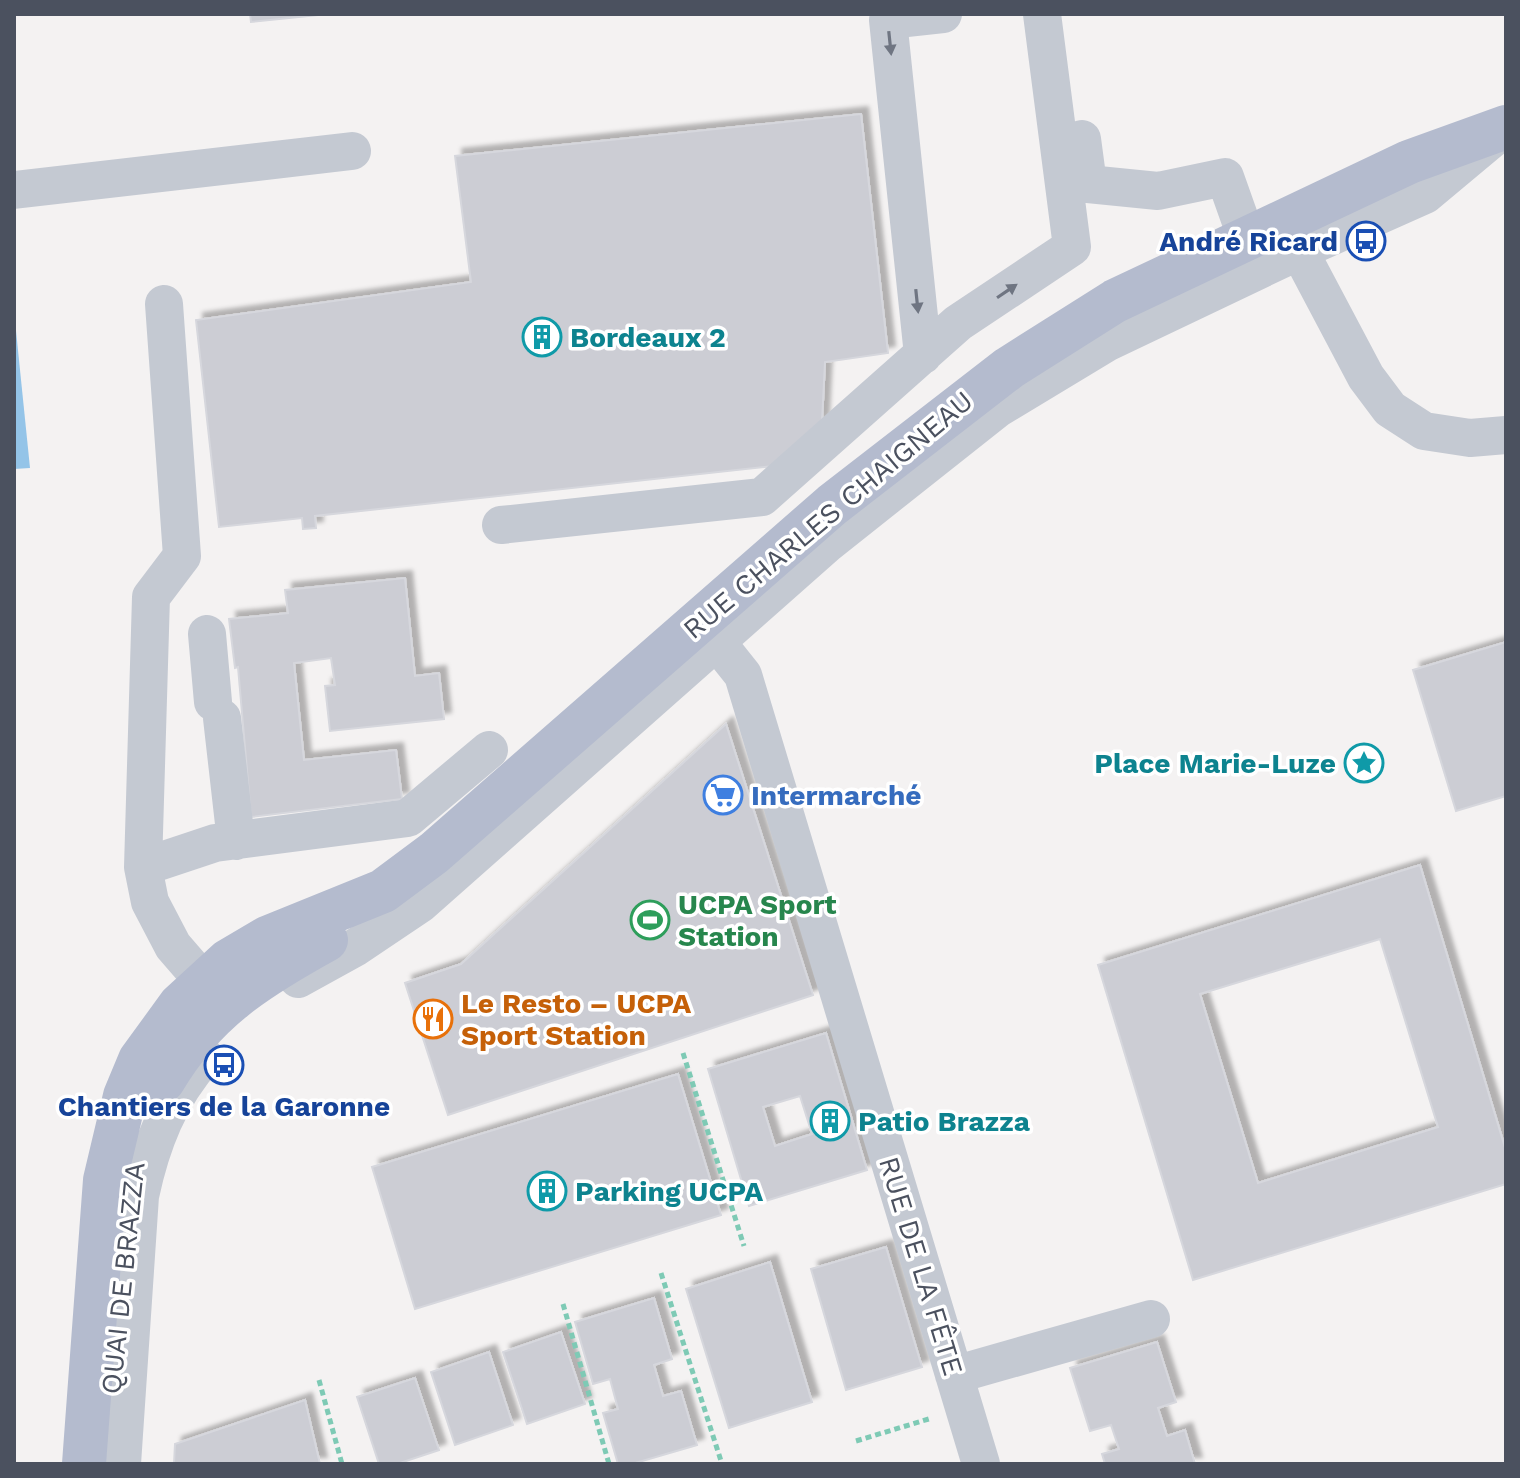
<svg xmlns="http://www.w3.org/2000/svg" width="1520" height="1478" font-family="'Work Sans',sans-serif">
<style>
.water{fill:#94c4e8}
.building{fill:#cccdd4;stroke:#d6d7dd;stroke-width:2;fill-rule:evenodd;filter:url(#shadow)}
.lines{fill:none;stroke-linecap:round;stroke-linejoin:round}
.path{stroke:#7ecab5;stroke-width:5;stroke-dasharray:6 4;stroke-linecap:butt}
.minor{stroke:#c4c9d2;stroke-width:38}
.major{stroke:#b4bbce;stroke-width:44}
.oneway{fill:#6f7582}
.labels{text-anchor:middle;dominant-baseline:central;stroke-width:7;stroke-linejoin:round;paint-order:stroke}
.transit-label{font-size:28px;font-weight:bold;fill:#164399;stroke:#fff;text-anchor:end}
.culture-label{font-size:28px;font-weight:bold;fill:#0d838f;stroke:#fff;text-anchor:start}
.street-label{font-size:28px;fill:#4b515f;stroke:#fff}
.shop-label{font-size:28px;font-weight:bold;fill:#366cbe;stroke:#fff;text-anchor:start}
.leisure-label{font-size:28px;font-weight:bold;fill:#27864d;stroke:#fff;text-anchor:start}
.food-label{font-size:28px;font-weight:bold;fill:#c56008;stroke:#fff;text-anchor:start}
</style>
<defs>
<filter id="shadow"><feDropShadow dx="7" dy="-7" stdDeviation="2" flood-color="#0004"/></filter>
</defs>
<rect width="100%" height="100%" fill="#f4f2f2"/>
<path class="water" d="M14,311L30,468L14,469Z"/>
<path class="building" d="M250,14H328L251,22Z
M861,114L888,353L825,362L822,421L774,466L315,516L316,528L303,529L302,518L219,527L196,320L471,282L455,156Z
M405,578L415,676L439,673L444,719L330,731L325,686L335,685L331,658L294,663L304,760L396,750L402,799L251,817L238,667L235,668L229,619L288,613L285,590Z
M1506,642V796L1456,811L1413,670Z
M726,724L813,995L448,1115L405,983L461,964Z
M1420,865L1506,1151V1184L1193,1280L1098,965ZM1380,939L1438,1127L1258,1183L1200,994Z
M826,1033L867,1170L749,1206L708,1069ZM800,1096L812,1134L775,1146L763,1107Z
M678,1074L721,1215L415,1309L372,1167Z
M886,1247L922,1367L846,1390L811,1269Z
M770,1262L812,1402L729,1428L686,1289Z
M654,1298L672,1359L654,1365L663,1396L681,1391L697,1445L632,1464H618L603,1413L618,1409L610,1379L593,1384L575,1322Z
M561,1332L585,1404L527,1424L503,1352Z
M1157,1342L1176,1402L1158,1408L1167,1436L1185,1430L1195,1464H1105L1102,1454L1119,1449L1111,1425L1090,1431L1070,1368Z
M489,1352L513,1425L455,1445L431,1372Z
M415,1378L439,1450L397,1464H379L357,1397Z
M305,1400L320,1464H174L175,1444Z"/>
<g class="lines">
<path class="path" d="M683,1053L744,1246
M661,1273L722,1464
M563,1304L609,1464
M319,1380L342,1464
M856,1441L932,1418"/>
<path class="minor" d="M1082,139L1088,184L1158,191L1225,177L1242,225
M14,190L352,151
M1293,239L1366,377L1390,409L1424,431L1470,438L1506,435
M164,304L182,556L151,597L143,867L150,902L173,946L224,1005
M923,355L888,20L943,14
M501,525L762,497L958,323L1072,247L1042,14
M700,621L743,675L981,1464
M207,634L213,702
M222,718L236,841
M143,867L215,843L408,818L489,750
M298,979L356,947L420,904L828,543L997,409L1108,342L1299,251L1425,195L1498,134
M954,1375L1151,1319
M122,1464L140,1196C151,1144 169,1097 205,1057"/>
<path class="major" d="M163,1081C204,1011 257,978 326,940
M84,1464L105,1180L125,1096L140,1060L180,1005L228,961L267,938L383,891L434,853L832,505L1009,368L1115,301L1409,162L1506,127"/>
</g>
<defs><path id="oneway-solid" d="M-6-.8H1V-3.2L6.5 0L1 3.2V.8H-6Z" transform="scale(2)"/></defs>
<g class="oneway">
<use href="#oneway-solid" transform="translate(890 43) rotate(84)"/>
<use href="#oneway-solid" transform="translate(1007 291) rotate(-34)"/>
<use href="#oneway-solid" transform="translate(917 301) rotate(84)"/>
</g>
<defs>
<g id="bus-ring" transform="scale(2)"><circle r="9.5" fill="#fff" stroke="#1a4fb4" stroke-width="1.5"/><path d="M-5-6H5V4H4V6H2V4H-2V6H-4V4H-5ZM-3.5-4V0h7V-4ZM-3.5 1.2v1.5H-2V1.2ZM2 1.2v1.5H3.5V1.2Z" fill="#1a4fb4"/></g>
<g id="building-ring" transform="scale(2)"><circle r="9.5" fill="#fff" stroke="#0f9aa8" stroke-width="1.5"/><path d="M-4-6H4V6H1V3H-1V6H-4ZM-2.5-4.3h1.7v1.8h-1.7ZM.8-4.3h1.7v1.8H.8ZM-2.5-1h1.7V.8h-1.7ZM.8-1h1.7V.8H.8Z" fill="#0f9aa8"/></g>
<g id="sight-ring" transform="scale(2)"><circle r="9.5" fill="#fff" stroke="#0f9aa8" stroke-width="1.5"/><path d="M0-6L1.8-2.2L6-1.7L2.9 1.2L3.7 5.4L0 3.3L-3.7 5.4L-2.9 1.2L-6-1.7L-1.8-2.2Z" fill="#0f9aa8"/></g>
<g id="supermarket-ring" transform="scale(2)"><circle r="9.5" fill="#fff" stroke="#3f7fe0" stroke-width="1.5"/><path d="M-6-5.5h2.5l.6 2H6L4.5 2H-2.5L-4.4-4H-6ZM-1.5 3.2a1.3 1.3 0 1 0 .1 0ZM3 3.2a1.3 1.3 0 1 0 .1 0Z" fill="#3f7fe0"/></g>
<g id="stadium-ring" transform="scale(2)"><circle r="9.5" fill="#fff" stroke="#2e9e5b" stroke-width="1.5"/><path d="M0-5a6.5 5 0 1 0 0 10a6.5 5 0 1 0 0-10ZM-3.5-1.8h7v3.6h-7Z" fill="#2e9e5b"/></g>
<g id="restaurant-ring" transform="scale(2)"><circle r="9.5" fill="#fff" stroke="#e8710a" stroke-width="1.5"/><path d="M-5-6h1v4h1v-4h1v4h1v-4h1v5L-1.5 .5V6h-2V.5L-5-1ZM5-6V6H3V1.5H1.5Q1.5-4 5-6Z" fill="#e8710a"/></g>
</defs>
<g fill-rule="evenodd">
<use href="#bus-ring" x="1366" y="241"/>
<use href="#building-ring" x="542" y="337"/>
<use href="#sight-ring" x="1364" y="763"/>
<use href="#supermarket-ring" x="723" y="795"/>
<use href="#stadium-ring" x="650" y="920"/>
<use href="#restaurant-ring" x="433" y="1019"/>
<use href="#bus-ring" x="224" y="1065"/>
<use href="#building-ring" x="830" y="1121"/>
<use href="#building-ring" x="547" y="1191"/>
</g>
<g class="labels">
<g class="transit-label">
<text x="1338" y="241">André Ricard</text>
<text x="224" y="1106" text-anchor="middle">Chantiers de la Garonne</text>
</g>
<g class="culture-label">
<text x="570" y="337">Bordeaux 2</text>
<text x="1336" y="763" text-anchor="end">Place Marie-Luze</text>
<text x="858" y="1121">Patio Brazza</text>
<text x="575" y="1191">Parking UCPA</text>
</g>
<g class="street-label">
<text transform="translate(828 515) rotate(-40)">RUE CHARLES CHAIGNEAU</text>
<text transform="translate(921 1266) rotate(73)">RUE DE LA FÊTE</text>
<text transform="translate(123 1278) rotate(-84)">QUAI DE BRAZZA</text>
</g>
<g class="shop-label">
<text x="751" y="795">Intermarché</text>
</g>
<g class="leisure-label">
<text x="678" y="904">UCPA Sport<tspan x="678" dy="32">Station</tspan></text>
</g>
<g class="food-label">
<text x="461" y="1003">Le Resto – UCPA<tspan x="461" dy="32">Sport Station</tspan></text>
</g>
</g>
<rect width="1520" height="1478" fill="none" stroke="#4b515f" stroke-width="32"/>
</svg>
